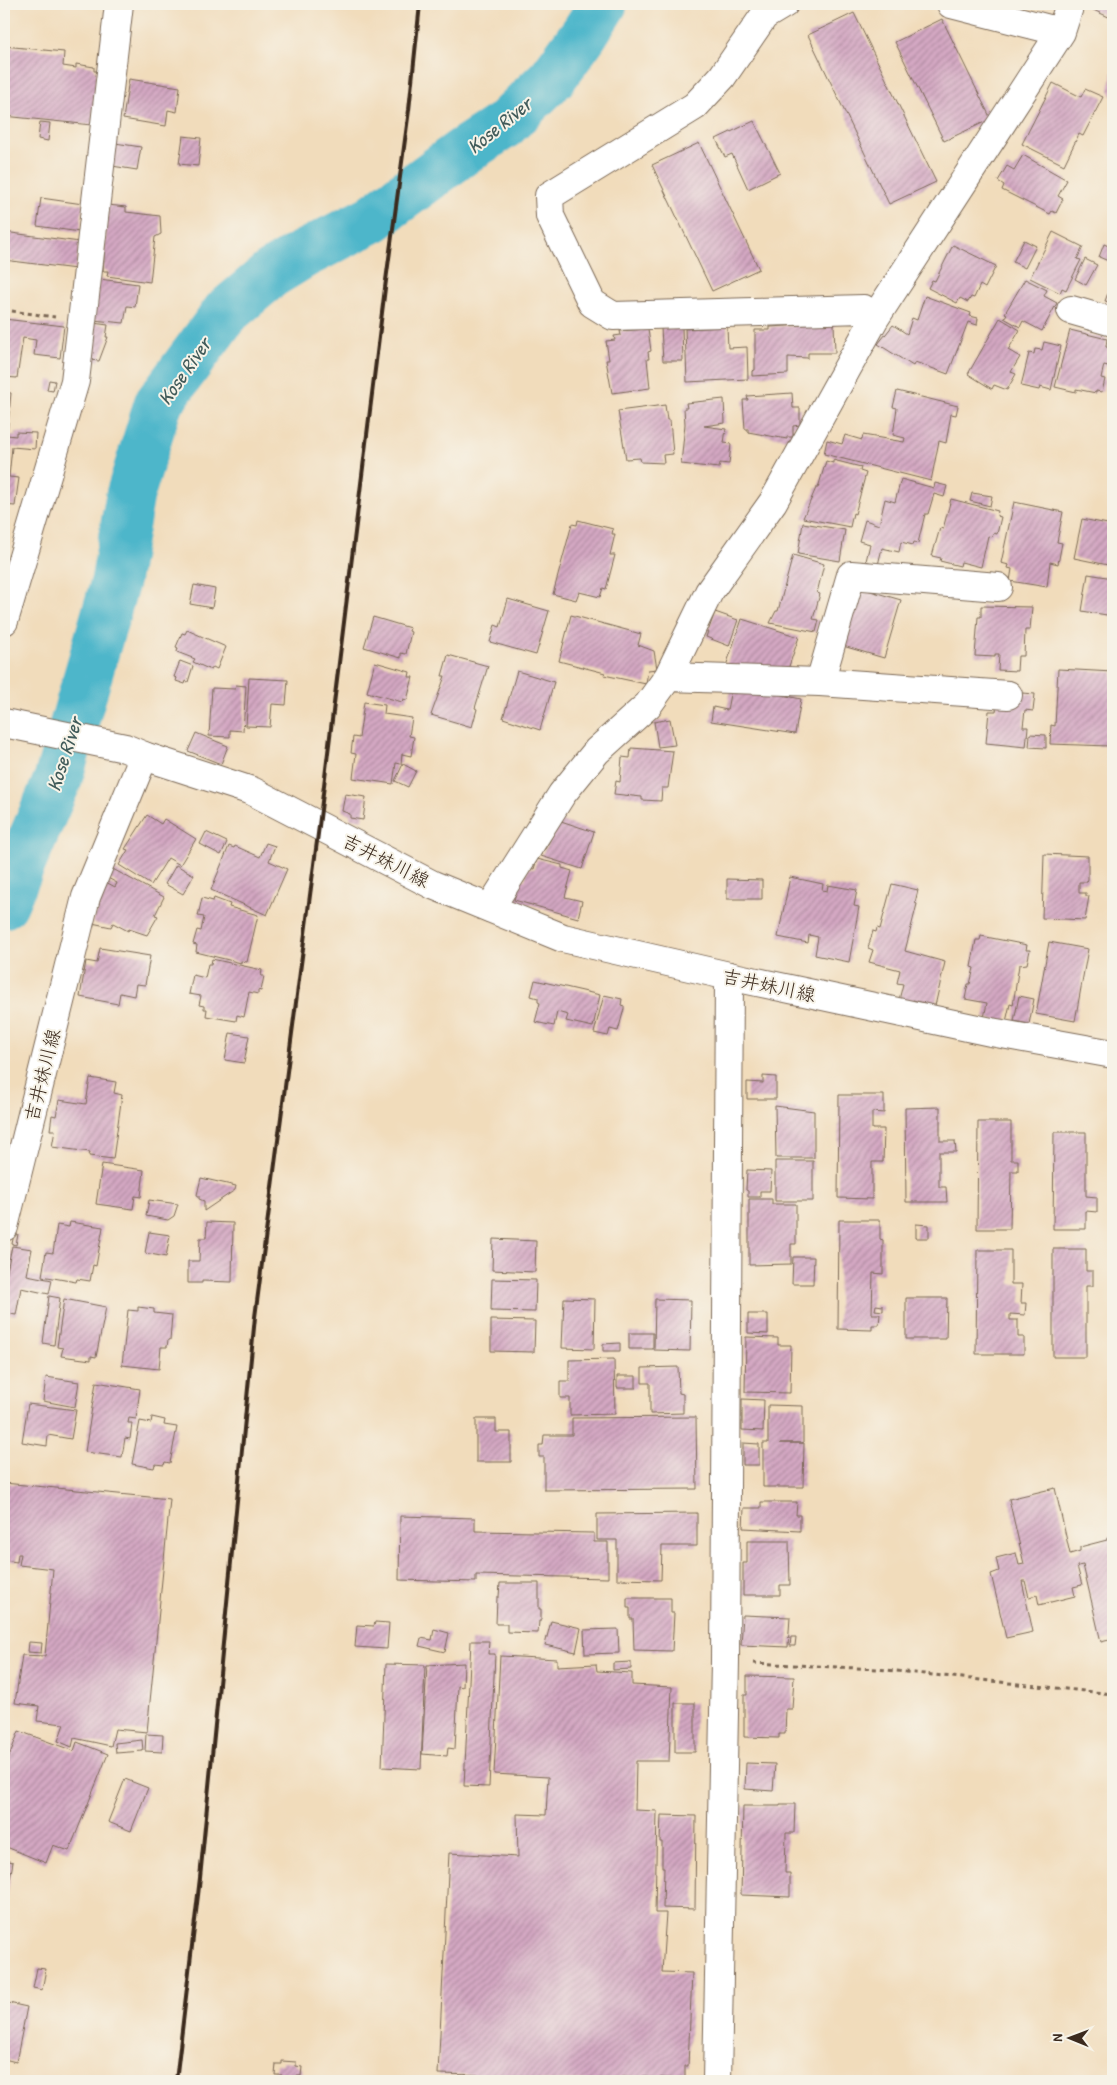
<svg xmlns="http://www.w3.org/2000/svg" width="1117" height="2085" font-family="'Patrick Hand','Klee One',sans-serif">
<style>
.lines{fill:none;stroke-linecap:round;stroke-linejoin:round}
.river{stroke:#4db6ca;stroke-width:49}
.building{fill:url(#building-hatch)}
.minor-casing{stroke:#7b6855;stroke-width:30}
.major-casing{stroke:#7b6855;stroke-width:30}
.path{stroke:#7b6855;stroke-width:3;stroke-dasharray:4 4;stroke-linecap:butt}
.minor{stroke:#fff;stroke-width:28}
.major{stroke:#fff;stroke-width:28}
.rail{stroke:#3b2a1e;stroke-width:4}
.labels{text-anchor:middle;dominant-baseline:central;stroke-width:4;stroke-linejoin:round;paint-order:stroke}
.street-label{font-size:19px;fill:#3b2a1e;stroke:#f7f3e8}
.water-label{font-size:20px;font-style:italic;fill:#415b5a;stroke:#f7f3e8}
</style>
<defs>
<pattern id="building-hatch" width="6" height="6" patternUnits="userSpaceOnUse" patternTransform="scale(1.25)"><rect width="6" height="6" fill="#d4a8c3"/><path d="M-1 1l2-2M0 6l6-6M5 7l2-2" fill="none" stroke="#ad899e"/></pattern>
</defs>
<rect width="100%" height="100%" fill="#f7f3e8"/>
<filter id="ink" filterUnits="userSpaceOnUse"><feTurbulence type="fractalNoise" baseFrequency=".02" numOctaves="2"/><feDisplacementMap in="SourceGraphic" scale="10" xChannelSelector="R" yChannelSelector="G"/><feConvolveMatrix kernelMatrix="1 2 1 2 8 2 1 2 1" color-interpolation-filters="sRGB"/></filter>
<filter id="wash" filterUnits="userSpaceOnUse"><feTurbulence type="fractalNoise" baseFrequency=".0096" numOctaves="4" result="noise"/><feDisplacementMap in="SourceGraphic" scale="20" xChannelSelector="R" yChannelSelector="G"/><feGaussianBlur stdDeviation="1.12" result="paint"/><feColorMatrix in="noise" values="0 0 0 0 0 0 0 0 0 0 0 0 0 0 0 0 0 1.4 0 .05"/><feComposite in="paint" operator="in"/></filter>
<g filter="url(#wash)">
<rect width="100%" height="100%" fill="#f1dcbb"/>
<g class="lines">
<path class="river" d="M4,904L58,779L115,582L130,495L158,404L226,312L271,274L302,255L372,219L464,151L504,125L552,78L584,34L603,4"/>
</g>
<g id="blocks">
<path class="building" d="M1090,4H1113V19L1089,8Z
M854,13L936,182L889,204L808,35Z
M942,19L991,119L944,141L895,42Z
M4,46L64,52L63,66L76,68V64L94,67V71H97L92,125L4,116Z
M1112,72H1113V97L1109,90Z
M129,79L180,87L177,112L168,110L166,126L123,119Z
M1053,83L1081,97L1085,89L1103,97L1083,136L1079,134L1064,165L1022,144Z
M754,121L780,173L748,189L732,154L725,157L716,139Z
M40,122L50,123L48,141L38,139Z
M183,136L201,138L198,166L179,164Z
M115,143L141,147L137,170L112,166Z
M699,143L759,269L712,291L652,165Z
M1023,155L1067,180L1058,196L1063,199L1056,213L1052,211L1050,214L1002,190L1004,185L998,181L1007,166L1014,170Z
M41,198L83,204L80,232L37,226Z
M108,205L126,207V212L160,216L161,234L155,237L150,282L107,276L108,271H103Z
M4,232L80,242L76,269L4,260Z
M1053,232L1083,247L1077,259L1081,260L1066,290L1062,288L1060,293L1030,278Z
M1024,240L1036,246L1025,268L1013,262Z
M1104,244L1113,248V263L1099,257Z
M953,245L996,266L985,288L980,285L974,298L971,297L968,302L960,298L957,303L928,288L932,280L935,281Z
M1085,259L1097,265L1086,285L1075,279Z
M99,279L138,284L135,307L127,306L124,323L93,320Z
M1025,279L1047,290L1044,296L1057,303L1042,331L1023,321L1020,327L1004,318L1007,314L1005,313Z
M1113,280V303L1105,301Z
M925,296L971,313L970,316L978,318L977,325L968,322L948,374L915,362L913,366L878,344L893,325L907,334L912,318L917,320Z
M1000,318L1020,330L1008,350L1020,357L1011,372L1016,374L1007,390L994,385L992,389L968,374Z
M4,319L64,326L60,358L34,355L36,340L23,338L17,378L4,377Z
M93,323L108,325L106,337H108L99,361L89,360Z
M834,323L835,353H808V358L788,357V374L752,376V371L755,370V330H770V327Z
M682,327L683,361H663L661,328Z
M727,327L728,348L747,347L748,379L687,382L685,329Z
M648,329L651,351L648,352L649,359H647L650,388L612,393L606,360H609L606,341L615,340L614,336L621,335L620,331Z
M1070,330L1107,339L1106,347L1112,348L1108,366L1104,365L1101,378L1105,379L1102,392L1096,391V393L1076,389V392L1055,387Z
M1044,342L1061,346L1051,390L1040,387L1039,390L1021,386L1029,353L1034,354L1035,349L1042,350Z
M49,380L55,381L53,391L47,390Z
M897,391L958,406L956,415L951,414L946,443L939,441L931,481L824,454L827,440L842,444L845,435L862,440L863,435L904,442L905,438L893,435L897,408L893,407Z
M4,392L11,393L7,435L16,436V432L36,433L35,449L12,447L9,477L19,478L15,506L4,505Z
M792,393L793,408H800V425L793,426V437H787V439L748,432V429H745L743,400H748L747,396Z
M724,399L725,423L704,426L726,429L724,443L731,444L729,464L720,463L719,468L681,464L685,424L684,408H687L686,403Z
M665,405L667,420H670L673,454L663,455L664,463L641,462L640,458L626,459L618,411Z
M833,460L861,467L860,471L866,473L855,514L853,513L850,527L803,518L816,488H818L826,461L833,463Z
M901,479L934,488L935,483L947,486L944,497L934,494L928,514H925L918,543L914,542L913,545L901,542L899,552L882,548L878,565L866,561L870,544L859,541L865,520L879,525L885,499L895,502Z
M972,493L992,496L990,506L970,501Z
M951,499L998,511L997,516L1001,517L997,534L993,533L992,537L988,536L981,567L961,562L960,566L940,561L941,558L932,556L940,528L943,529Z
M1014,502L1063,512L1057,542L1062,543L1058,564L1050,562L1047,587L1010,581L1012,569L1008,568L1009,565L1001,563Z
M1082,519L1113,525V566L1074,558Z
M578,520L613,529L612,534H615L610,555H615L606,589L603,588L600,597L579,592L576,600L553,594L572,524L577,525Z
M803,523L845,530L840,561L798,554Z
M793,555L824,564L817,593L820,594L813,619L819,620L816,632L770,623L776,611H778Z
M1088,574L1113,578V616L1082,611Z
M194,585L215,589L212,608L190,604Z
M860,588L901,600L884,658L843,646Z
M508,599L549,611L536,655L490,642L495,625L500,627Z
M981,606L1032,607L1030,630H1025L1024,656H1018L1017,671L998,670L999,654H995V657L975,656L978,617H981Z
M715,612L738,620L729,646L706,637Z
M571,615L641,634L638,645L654,651L657,669L648,670L646,684L604,675L605,673L559,661Z
M373,617L410,628L409,631L411,632L406,654L401,653V658L364,647Z
M742,619L799,637L786,675L725,669Z
M187,630L226,647L217,669L213,667L211,670L193,662L195,659L177,652L178,648L176,647L182,633L185,634Z
M448,655L488,666L475,708L477,709L472,727L431,715L445,676H442Z
M180,661L193,666L188,682L186,681L185,684L176,681L177,678L174,677Z
M375,662L410,672L409,677H413L407,700L403,699L402,702L367,692Z
M1058,669L1113,672L1110,746L1050,744L1051,725L1055,726Z
M517,671L554,682L540,730L503,718Z
M249,678L288,680L286,705L272,704L270,727L246,726Z
M236,685L246,686L243,731L230,730V737L209,736L212,688L235,689Z
M731,689L777,694L801,699L795,734L711,721L713,707L727,710Z
M1009,692L1035,694L1033,711L1025,710L1023,727H1028L1026,747L986,743L989,711H996L997,704Z
M364,702L385,705L384,714L412,718L409,736L414,737L411,756L402,754L401,764L396,763L393,784L353,778L356,754L351,753L353,737L359,738Z
M670,719L675,745L658,747L654,722Z
M196,733L228,746L221,764L188,751Z
M1030,734L1046,735V748L1029,747Z
M631,748L673,751L668,788H662L661,801L642,800V797L614,794L616,781L620,782L622,757L630,758Z
M403,764L416,771L408,787L395,781Z
M345,794L366,797L363,820L350,818V814L342,811Z
M147,815L161,824L164,819L196,839L180,865L168,858L151,885L119,865L128,850L125,849Z
M561,821L594,832L582,869L541,856Z
M206,832L227,842L221,855L200,844Z
M266,843L275,846L269,861L287,869L267,915L211,890L229,846L234,848L235,846L260,857Z
M1044,854L1088,856V879L1087,882H1079V893H1086V896H1089L1085,920L1042,918Z
M537,859L562,865V868L572,871L565,897L582,901L578,918L514,900L520,879L525,880L528,868L534,869Z
M176,865L194,875L183,894L165,884Z
M111,868L164,897L155,915L158,916L147,935L129,929L128,931L113,923L111,927L92,923L100,901L97,899L106,882L115,887L117,883L106,877Z
M790,877L823,884L822,890L827,891L828,885L857,890L854,906L859,907L849,962L815,955L818,937L809,935L808,943L778,937Z
M727,879L762,880V899H727Z
M892,884L918,890L915,903L917,904L905,951L945,962L935,1006L913,1000L912,1003L899,1000L903,984L897,983L900,970L869,962L873,950L868,948L873,931L876,932L877,928L880,929Z
M202,898L213,901L214,898L230,904L229,907L258,915L247,962L241,961V963L196,952L197,945L193,944L197,930L201,931L204,917L198,916Z
M981,936L1027,945L1026,950H1030L1027,964L1019,965L1013,1005L1010,1004L1006,1022L984,1018L987,1003L965,999L968,984H970L974,968L971,967L976,940H980Z
M1049,942L1088,949L1075,1021L1036,1014Z
M100,948L150,956L145,985L136,984L134,996L120,993L118,1004L80,997L86,961L97,963Z
M212,959L262,970L261,976H264L261,991L258,990V994L249,992L244,1017L237,1015L236,1021L206,1016L207,1009H204V1006L199,1005L201,996L189,994L193,975L205,978L208,964H211Z
M535,980L600,995L593,1027L566,1021L568,1015L557,1012L554,1026L535,1022L540,1003L538,1002V998L531,996Z
M604,995L622,999L621,1005L624,1006V1009L618,1031L610,1029L608,1036L594,1033Z
M1019,996L1034,999L1029,1024L1014,1021Z
M230,1033L249,1036L244,1063L225,1060Z
M763,1076L776,1077V1099H747V1082L763,1083Z
M90,1078L116,1082L114,1093L122,1095L113,1159L89,1156L90,1152L52,1147L55,1130H50L52,1115L56,1116L59,1100L86,1104Z
M839,1095H884V1113L872,1112V1129H884L883,1162H872V1199L838,1198Z
M775,1106L814,1111V1158H776Z
M940,1107V1141H955L956,1152H939V1187H946L947,1202H906L905,1108Z
M978,1122H1011V1160H1018V1171H1011L1010,1229H977Z
M1054,1132H1086V1196L1097,1197V1212L1086,1211V1229H1053Z
M775,1161H813V1201H775Z
M102,1164L144,1170L141,1197L135,1196L133,1209L96,1204Z
M747,1170L771,1171L770,1191H760V1197H748V1191L746,1190Z
M201,1178L236,1186L235,1190L204,1211V1201L199,1199V1196L197,1195Z
M749,1199H772V1204H796V1244H791V1264L749,1265Z
M149,1200L178,1204L174,1216L168,1220L146,1216Z
M839,1220H880V1239L883,1240V1274L873,1273L872,1314H880L879,1325H872V1330L838,1329Z
M70,1222L103,1227L96,1266L93,1265L90,1281L77,1279L76,1282L42,1276L46,1252L53,1253L57,1225L69,1227Z
M207,1222L233,1223L232,1282L202,1281V1283H188V1261H199L200,1238H206Z
M916,1224L929,1225V1238H916Z
M149,1232L170,1235L166,1257L145,1253Z
M14,1234H18L16,1245L12,1244Z
M493,1239L536,1241L535,1272L492,1270Z
M12,1246L32,1249L27,1275L52,1280L49,1294L21,1288L16,1315L4,1313V1286Z
M1053,1249H1086V1271H1093V1286H1086V1357H1053Z
M977,1250H1011V1284H1022L1021,1303H1026L1025,1315L1010,1314V1320H1018V1337H1024V1354H976Z
M793,1257H814L813,1284H792Z
M492,1279L536,1280L535,1312L491,1311Z
M49,1296L60,1298L54,1345L43,1343Z
M564,1298L595,1299L594,1349L562,1348Z
M906,1298H947L946,1339H906Z
M64,1299L106,1307L96,1357L91,1356V1360L61,1356L63,1348L57,1347Z
M655,1299L691,1300L690,1351L654,1350Z
M876,1305L883,1306V1311L875,1310Z
M138,1307L154,1309V1313L172,1315L170,1340H168L167,1347H161L159,1369L122,1365L128,1310L138,1311Z
M748,1314H768V1334L748,1333Z
M491,1320L535,1321L534,1352L491,1351Z
M629,1333H653V1349H629Z
M746,1337L778,1338V1345H791L790,1393L745,1392Z
M620,1343V1351H603V1344Z
M614,1359L615,1414L570,1415V1398H560V1381H569V1360Z
M678,1367L679,1393L683,1394V1413L650,1414V1383H642V1368Z
M617,1376H636V1388H617Z
M46,1377L79,1382L75,1407L43,1401Z
M96,1382L140,1389L136,1419L129,1418L128,1423H132L130,1439L125,1438L122,1457L85,1452Z
M742,1399L764,1400L763,1431L742,1430Z
M28,1404L76,1410L71,1439L48,1435L47,1446L22,1442Z
M768,1405L803,1406V1443H780H804L803,1487H763V1443H768Z
M152,1417L165,1420L164,1425L177,1427L170,1463L165,1462L164,1465L155,1464L154,1468L132,1464L140,1421L151,1423Z
M696,1417L697,1489L544,1490V1457H539V1445H543L544,1435H572V1418Z
M476,1419H496V1432H511V1462H476Z
M743,1443L759,1444V1465H743Z
M4,1483L170,1499L147,1732L115,1729L111,1746L74,1738L72,1747L58,1741L64,1724L37,1721L39,1706L15,1703L22,1655L45,1656L53,1569L19,1565L21,1554H18L17,1562L4,1560Z
M1055,1488L1070,1554L1080,1551V1547L1107,1540V1538L1113,1536V1639L1101,1642L1083,1565L1077,1566L1082,1585L1073,1587L1075,1596L1039,1605L1037,1595L1029,1597L1025,1581H1022L1033,1632L1006,1638L991,1574L999,1571L996,1558L1016,1553L1019,1565L1024,1564L1009,1499Z
M761,1502H797L796,1515H800V1531L743,1528L744,1508H761Z
M697,1513V1546H662L661,1580L617,1579V1540H597V1514Z
M400,1516L475,1518V1531L594,1533V1542H608V1578L476,1575V1582L399,1580Z
M747,1541H789L790,1585H780V1595H743V1563H747Z
M500,1583H539V1609H541V1621H539L538,1633L507,1632V1624H496L497,1597H499Z
M627,1598H671V1613H674L672,1651L634,1650L633,1619H630V1608H627Z
M743,1615L790,1617L788,1647L741,1645Z
M551,1621L581,1628L576,1652L545,1645Z
M375,1622L389,1623L387,1649L355,1647L357,1625L374,1626Z
M434,1629L449,1633L445,1652L419,1646L421,1638L432,1640Z
M618,1629L619,1653L585,1654L584,1630Z
M791,1637H796L795,1646H790Z
M471,1641H489L488,1654H495L489,1787L464,1786Z
M29,1642L42,1643L41,1653L28,1652Z
M500,1656L557,1659V1666L596,1664L597,1671L632,1673V1685L672,1687L669,1761H636L635,1810L657,1811L655,1913H666L662,1972L692,1973L688,2066H685V2079L621,2076V2081H478V2075L438,2074L449,1853L518,1857L517,1814L546,1815L548,1777L494,1774Z
M631,1662V1669L613,1670V1663Z
M464,1663L463,1687L458,1686L455,1749L448,1748L447,1756L422,1754L427,1665Z
M386,1664L425,1665L421,1769L382,1767Z
M747,1676L794,1677L792,1709H786L785,1734H779V1738L744,1737V1695H747Z
M675,1703H695V1752H675Z
M19,1731L74,1751L77,1742L108,1754L69,1851L53,1845L46,1863L4,1846V1758L8,1759Z
M146,1734L163,1735L162,1752L145,1751Z
M142,1740L143,1751L116,1753L115,1743Z
M746,1763L775,1764L773,1791L745,1789Z
M125,1779L148,1788L131,1831L108,1822Z
M780,1804H795L794,1833H786L785,1873H790V1897L741,1895L743,1806H780Z
M661,1815L696,1816L695,1909L663,1908L664,1867H662V1842H660Z
M4,1860L13,1862L5,1908H4Z
M37,1968L46,1969L42,1990L33,1988Z
M4,2002L27,2007L16,2062L4,2059Z
M282,2061L296,2062V2066L302,2067L301,2076H295L294,2081H282V2075H275L276,2064H282Z"/>
</g>
</g>
<g filter="url(#ink)">
<use href="#blocks" fill-opacity="0" stroke="#7b6855" stroke-width="1"/>
<g class="lines">
<g class="minor-casing">
<path id="minor" d="M784,4L764,16L722,77L695,106L549,196L550,216L592,303L613,316L864,309L875,318
M951,4L1061,32
M1071,310L1113,322
M4,621L75,381L119,4
M668,677L820,682L1008,695
M820,682L851,575L998,587
M4,723L125,748L144,756
M490,908L562,794L597,751L648,705L668,677L709,592L773,502L875,318L1061,32L1070,4
M717,2081L725,1661L729,976"/>
</g>
<g class="major-casing">
<path id="major" d="M4,1227L86,897L144,756L252,791L433,885L563,938L729,976L991,1032L1113,1054"/>
</g>
<path class="path" d="M4,310L55,317
M753,1663L877,1669L1113,1694"/>
<use href="#minor" class="minor"/>
<use href="#major" class="major"/>
<path class="rail" d="M176,2081L200,1878L255,1317L319,826L385,288L409,110L420,4"/>
</g>
</g>
<g class="labels">
<g class="street-label">
<text transform="translate(386 860) rotate(27)">吉井妹川線</text>
<text transform="translate(769 985) rotate(12)">吉井妹川線</text>
<text transform="translate(42 1075) rotate(-76)">吉井妹川線</text>
</g>
<g class="water-label">
<text transform="translate(499 125) rotate(-39)">Kose River</text>
<text transform="translate(184 371) rotate(-55)">Kose River</text>
<text transform="translate(64 754) rotate(-72)">Kose River</text>
</g>
</g>
<rect width="1117" height="2085" fill="none" stroke="#f7f3e8" stroke-width="20"/>
<g transform="translate(1070 2038) rotate(271)" stroke="#f7f3e8" stroke-width="4" paint-order="stroke">
<path d="M0-4L9 19L0 12L-9 19Z" fill="#3b2a1e"/>
<text y="-8" font-size="14" font-weight="bold" text-anchor="middle" fill="#3b2a1e">N</text>
</g>
</svg>
